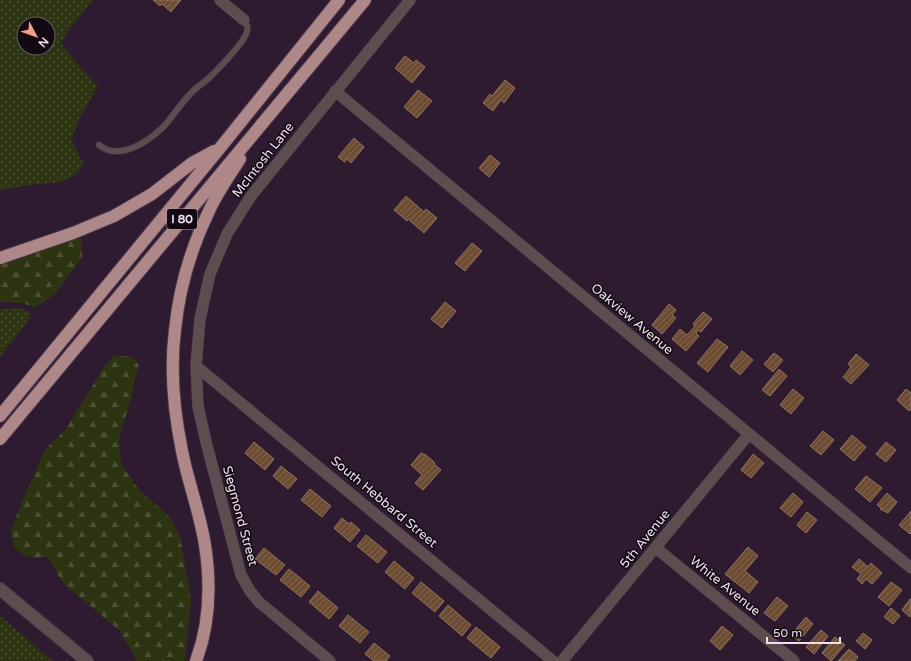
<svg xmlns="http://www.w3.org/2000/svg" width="911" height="661" font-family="'Varela Round',sans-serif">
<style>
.grass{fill:url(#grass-dots);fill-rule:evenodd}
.forest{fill:url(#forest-firs)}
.building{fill:url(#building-hatch);stroke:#91735f}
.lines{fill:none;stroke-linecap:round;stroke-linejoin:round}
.service-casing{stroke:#4a374b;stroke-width:7}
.minor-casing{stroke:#4a374b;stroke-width:12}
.tertiary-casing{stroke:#4a374b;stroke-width:14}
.motorway-casing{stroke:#4a374b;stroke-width:14}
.service{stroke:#5e4d4e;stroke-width:5.5}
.minor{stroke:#5e4d4e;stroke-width:11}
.tertiary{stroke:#5e4d4e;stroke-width:12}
.motorway{stroke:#ae8788;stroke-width:12}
.labels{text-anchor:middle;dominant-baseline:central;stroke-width:3;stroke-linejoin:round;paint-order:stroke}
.shield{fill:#120912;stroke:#aca0ac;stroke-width:1}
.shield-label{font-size:12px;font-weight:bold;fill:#eee0ee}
.street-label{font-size:13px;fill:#eee0ee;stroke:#120912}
</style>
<defs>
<pattern id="grass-dots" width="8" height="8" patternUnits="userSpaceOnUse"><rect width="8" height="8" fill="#2d3412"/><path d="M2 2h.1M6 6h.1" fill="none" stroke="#4c5135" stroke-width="1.8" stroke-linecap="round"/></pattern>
<pattern id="forest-firs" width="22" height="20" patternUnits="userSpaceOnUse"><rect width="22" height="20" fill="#2d3412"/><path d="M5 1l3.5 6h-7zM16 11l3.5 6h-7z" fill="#4c5135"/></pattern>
<pattern id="building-hatch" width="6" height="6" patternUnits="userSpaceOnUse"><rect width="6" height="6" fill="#6d4c34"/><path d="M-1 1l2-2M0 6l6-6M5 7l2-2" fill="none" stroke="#826652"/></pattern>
</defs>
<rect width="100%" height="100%" fill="#2f1b30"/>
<path class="grass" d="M0,0H93L66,34L61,44L98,87L80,117L71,140L84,164L76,175L60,182L29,185L0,190ZM24,24H48V48H24Z
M19,308L27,311L31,315L26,324L0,357V309Z
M0,616L53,661H0Z"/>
<path class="forest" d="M77,237L82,239V258L55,294L44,302L34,307L22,303L0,302V263L16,245Z
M115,355L133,357L139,366L134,382L133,392L119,438L121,464L140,491L168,515L180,536L191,600L185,661H137L120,631L63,583L48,557L35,558L25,556L14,547L11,531L19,509L45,450L66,429L104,367Z"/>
<path class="building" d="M153,0H181L171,12L162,4L160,6Z
M405,56L414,63L416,60L425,67L412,83L395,68Z
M505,80L515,88L504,103L501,100L493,111L483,103L490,94L492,96Z
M418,90L432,101L417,118L404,107Z
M354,138L364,147L351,163L347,159L345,162L338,157Z
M490,155L500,163L489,177L479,168Z
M406,196L424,212L426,209L437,218L424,233L408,219L407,221L394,210Z
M472,243L482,251L465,271L455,263Z
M445,302L456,311L442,328L431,319Z
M669,304L676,310L672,315L676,318L662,334L652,325Z
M703,312L712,319L701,332L698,330L696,333L699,336L686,351L672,339L680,329L687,335L695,326L693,324Z
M717,339L728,347L708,372L697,363Z
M742,351L753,360L740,375L730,366Z
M774,353L783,360L773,372L764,364Z
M856,354L869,365L851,384L843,377L851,367L848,364Z
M779,369L787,376L770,396L762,390Z
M793,389L804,398L791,414L780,405Z
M906,389L911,393V409L909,411L897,400Z
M823,431L834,440L821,455L810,446Z
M852,435L866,447L854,461L840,449Z
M254,442L274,459L265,470L245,453Z
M886,442L896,450L886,462L876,454Z
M421,453L425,455V454L435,463L434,464L441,470L423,490L415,483L422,475L411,465Z
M753,454L764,463L751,478L741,470Z
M281,466L297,479L288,489L273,476Z
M866,476L882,488L870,502L855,489Z
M310,489L331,506L322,517L301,500Z
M793,493L803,502L791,517L780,508Z
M887,493L897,502L888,513L880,509L881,508L877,505Z
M911,511V533L910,534L899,525Z
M807,512L817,520L806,533L797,525Z
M342,518L349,524L351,522L360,530L350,542L334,528Z
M366,535L387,552L378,563L357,546Z
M748,547L758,556L745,571L758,582L749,593L725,574Z
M264,548L285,565L276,575L255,559Z
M859,559L868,567L871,563L882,573L872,584L866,579L862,584L857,579L861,574L852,567Z
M394,561L414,578L405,589L385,572Z
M289,569L310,586L301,597L280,580Z
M421,582L444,601L435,612L412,593Z
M891,582L902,590L889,606L878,597Z
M318,591L338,608L329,619L309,602Z
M777,597L788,606L775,621L764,613Z
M910,599H911L910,617L902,610Z
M448,605L471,625L462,636L439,616Z
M891,608L900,616L893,624L884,617Z
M348,615L369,632L360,643L339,626Z
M806,617L813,624L799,641L791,635Z
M722,626L733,635L720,650L710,641Z
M476,627L500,647L491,658L467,638Z
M821,630L828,636L814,654L806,647Z
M863,633L872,640L865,649L856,641Z
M835,637L845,645L831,661L822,653Z
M374,643L390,656L386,661H374L365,654Z
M849,649L858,657L855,661H838Z"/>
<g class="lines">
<g class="service-casing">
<path id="service" d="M99,145C118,161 146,143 161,129C166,125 169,120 173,115C179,107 185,99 192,92C198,86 205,82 211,76C221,66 241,46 246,34C249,28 247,25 244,20"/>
</g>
<g class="minor-casing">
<path id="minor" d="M220,0L244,20
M335,91L911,568
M196,366L553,661
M656,548L794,661
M330,661L259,602L250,591L241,575L206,442L198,406L196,366L200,319L210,274L227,234L251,196L410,0
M562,661L749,434"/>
</g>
<g class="tertiary-casing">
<path id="tertiary" d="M0,589L87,661"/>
</g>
<g class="motorway-casing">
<path id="motorway" d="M0,258L73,233L114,216L152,194L192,163L214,151
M0,416L220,148L339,0
M0,439L365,0
M196,661C210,624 211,584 205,545C200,513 188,482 182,451C174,412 170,369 175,330C179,290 191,248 209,211C217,193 229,176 240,159"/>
</g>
<use href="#service" class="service"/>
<use href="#minor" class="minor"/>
<use href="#tertiary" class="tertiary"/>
<use href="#motorway" class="motorway"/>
</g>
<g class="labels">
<rect class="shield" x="167" y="209" width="30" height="20" rx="3"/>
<g class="shield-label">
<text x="182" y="219">I 80</text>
</g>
<g class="street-label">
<text transform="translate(263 160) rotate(-52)">McIntosh Lane</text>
<text transform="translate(632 319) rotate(40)">Oakview Avenue</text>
<text transform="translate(384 502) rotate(40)">South Hebbard Street</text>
<text transform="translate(240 516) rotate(75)">Siegmond Street</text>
<text transform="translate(645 539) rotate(-51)">5th Avenue</text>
<text transform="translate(725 586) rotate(39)">White Avenue</text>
</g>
</g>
<g transform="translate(36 36) rotate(131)"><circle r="19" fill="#120912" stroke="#6a5f6a"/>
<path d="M0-3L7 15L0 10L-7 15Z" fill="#f39f83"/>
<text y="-6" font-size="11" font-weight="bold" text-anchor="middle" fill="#eee0ee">N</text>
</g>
<path d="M767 637v6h73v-6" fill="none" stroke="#eee0ee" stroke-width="2"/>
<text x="773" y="637" font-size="12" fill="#eee0ee" stroke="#120912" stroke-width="3" paint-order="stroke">50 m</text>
</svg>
